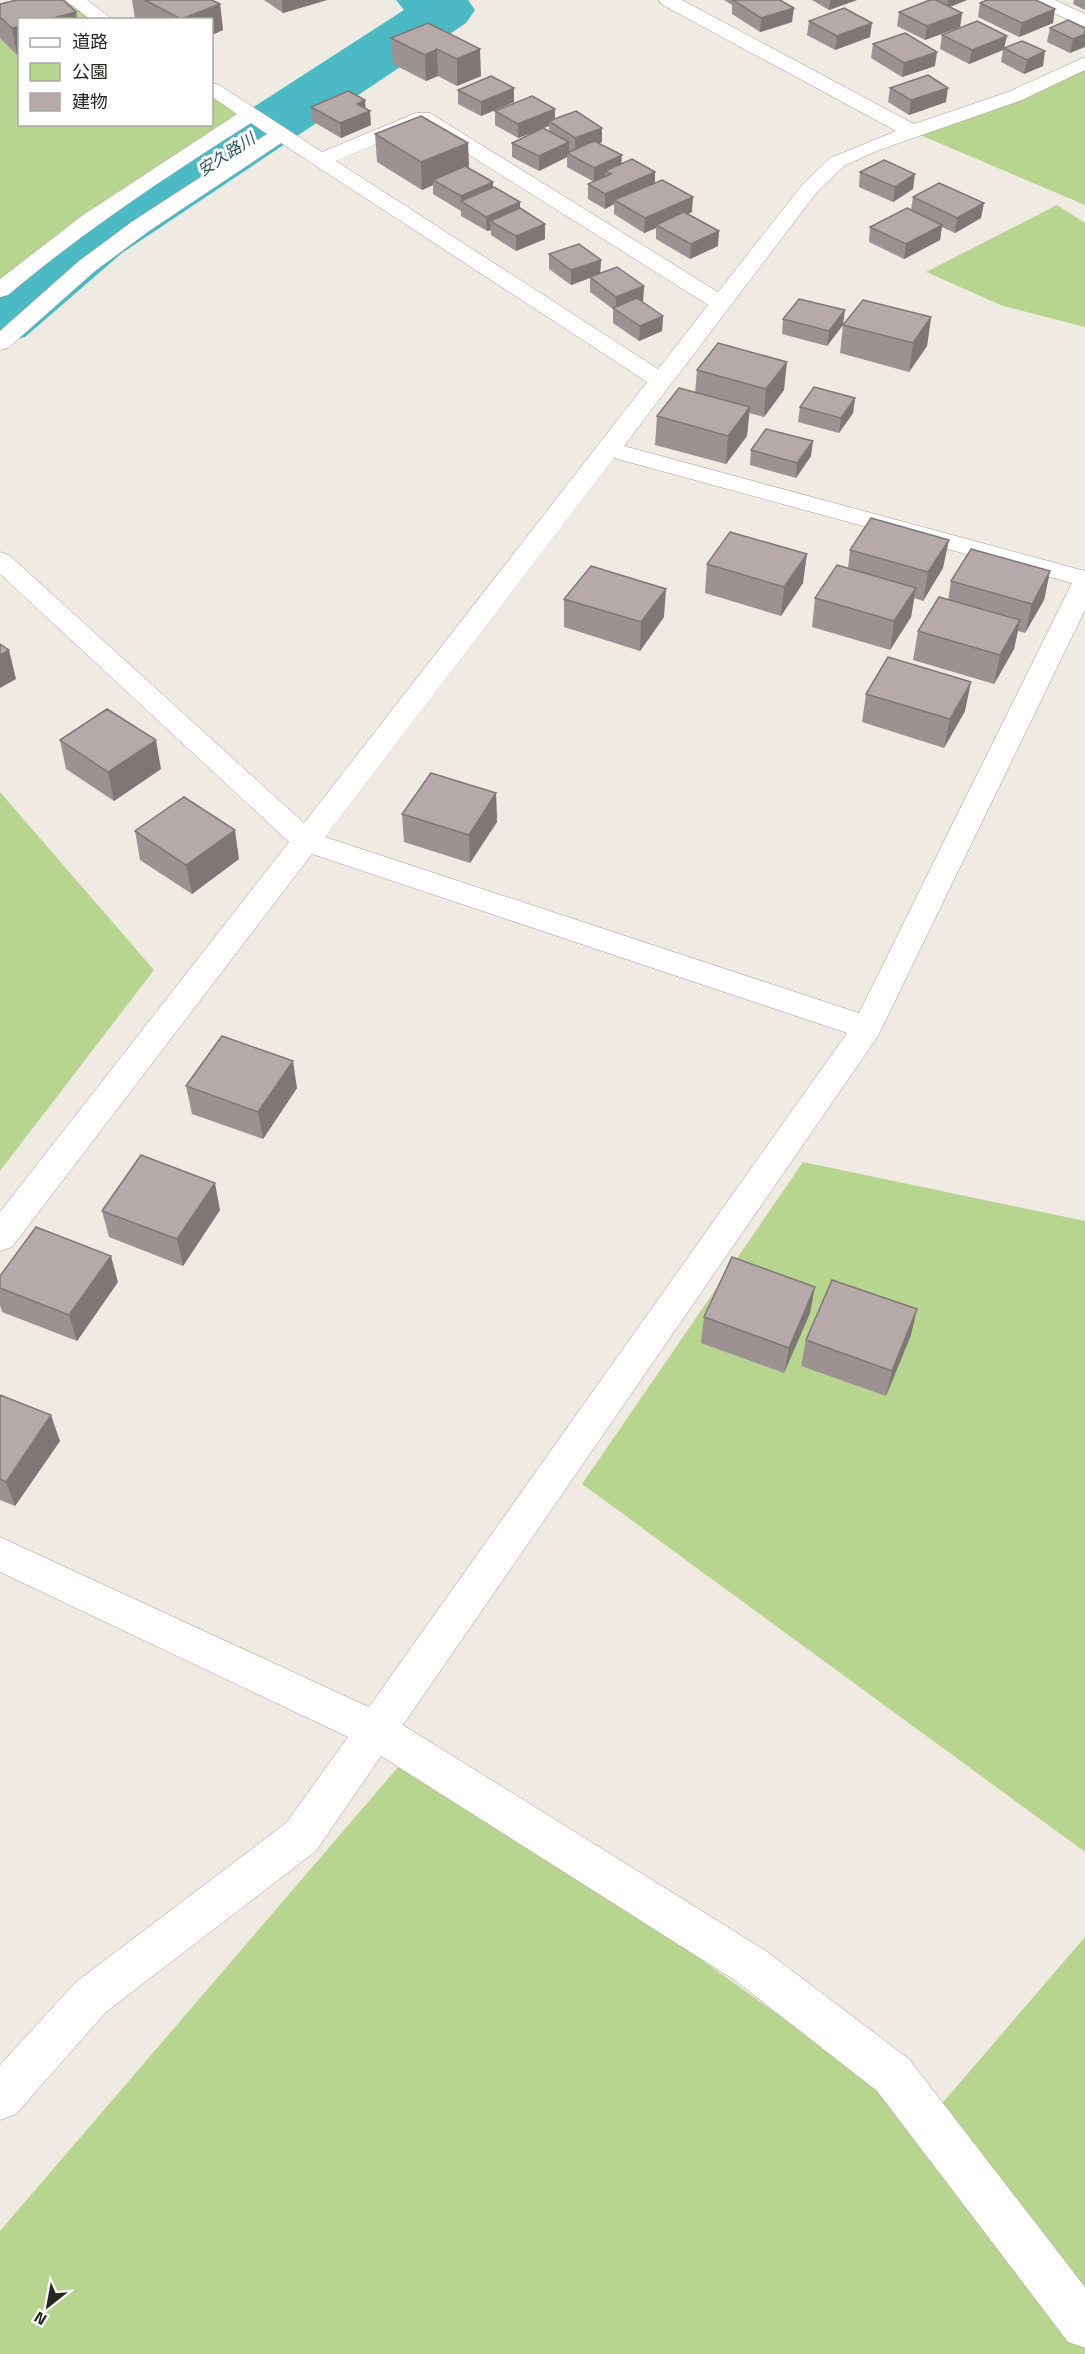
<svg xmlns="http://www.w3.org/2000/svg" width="1085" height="2354" font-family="'Titillium Web','Noto Sans JP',sans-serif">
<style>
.green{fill:#b8d590}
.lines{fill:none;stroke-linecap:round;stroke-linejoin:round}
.river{fill:#4bbac4;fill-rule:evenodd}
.minor-casing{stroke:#9f9b92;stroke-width:1}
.minor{fill:#fff;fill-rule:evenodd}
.wall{fill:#9c9291;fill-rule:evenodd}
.shaded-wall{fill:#7f7776}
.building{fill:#b5aaa9;stroke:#7f7776;stroke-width:1.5}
.labels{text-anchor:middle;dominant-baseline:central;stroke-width:6;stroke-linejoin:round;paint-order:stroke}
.far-water-label{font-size:16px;font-style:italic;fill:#245459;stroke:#fff}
</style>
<rect width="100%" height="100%" fill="#efebe2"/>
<path class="green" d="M78,3L104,19L20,20V124H212V89L251,114L0,305V19Z
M1085,60V205L913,132Z
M1057,205L1085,223V327L1003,306L926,272Z
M0,792L154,970L0,1171Z
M803,1162L1085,1221V1852L582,1484Z
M411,1752L927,2121L1085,1937V2354H0V2231Z"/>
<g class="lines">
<path class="river" d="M396,0H468L475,10L466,23L122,253L25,337L0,344V285L74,223L404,10Z"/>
<g class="minor-casing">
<path id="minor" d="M65,0H87L113,20H91Z
M659,0H682L914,124L1008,92L1085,57V70L1022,100L879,150L844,166L817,192L624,446L1085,571V610L878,1036L403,1725L766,1951L909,2059L1085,2287V2348L1068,2342L877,2091L736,1981L381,1756L316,1851L106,2012L16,2114L0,2120V2065L76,1982L286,1823L348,1737L0,1572V1537L369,1707L847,1033L312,854L12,1247L0,1251V1212L289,842L0,574V552L9,555L304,823L647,382L281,143L149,231L95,271L8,348L0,350V331L79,261L133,221L267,134L251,123C167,176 84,231 8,295L0,297V279L83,215L237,114L212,97V83L219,85L322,152L416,113H430L718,292L803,184L830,158L896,131L661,4ZM422,125L708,305L658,369L336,161ZM614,458L1072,583L859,1013L325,837Z
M1031,0H1055L1085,14V27L1033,4Z"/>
</g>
<use href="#minor" class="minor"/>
</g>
<path class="wall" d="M132,0H212L220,4L223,30L212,35V20H136L135,19Z
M264,0H327L283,13Z
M724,0H780L792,22L760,32L732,14V5Z
M812,0H857L829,10Z
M930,0H967L950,7L962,13L960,27L925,40L897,26L899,12Z
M1074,0H1085V10L1073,4Z
M980,3L1053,23L1019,37L978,17Z
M0,4L76,12L77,20H20V54L17,55L0,38Z
M809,21L870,37L835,50L807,35Z
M428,23L481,76L457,86L438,76L426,81L393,64L391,38Z
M1050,28H1085L1070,53L1047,42Z
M942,35L1005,48L1043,66L1024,74L1001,62L1003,50L969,64L940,49Z
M873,44L935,66L902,77L871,58Z
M514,88V102L481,116L458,104V90Z
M890,88L946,102L909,115L888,102Z
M311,107L365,108L371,125L341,138L312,121Z
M555,109V119L602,128V142L599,143L621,164L655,183L692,212L688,214L718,246L690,259L656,239V228L644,233L614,214V204L605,209L588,199V184L594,182L567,167V157L539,171L512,157V143L542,129L518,138L495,125V111ZM549,126V131L543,128Z
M375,134L468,143L469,168L493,182V188L520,202V208L545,224V239L516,251L491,235V230L487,231L461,216V211L433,194V185L422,190L377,162Z
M860,172L913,189L893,202L859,187Z
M913,197L981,218L955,233L942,227L940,240L904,259L869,242L870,227L911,210Z
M549,254L601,260L600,273L644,286L643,301L642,302L663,316L662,331L639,341L613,323V309L590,292V278L571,285L549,269Z
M931,317L927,346L909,372L840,353L843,325Z
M783,319L843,325L827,346L782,334Z
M697,370L784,390L764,417L749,413L747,436L726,464L655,445L657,416L695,393Z
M855,398L853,413L839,433L798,422L800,407Z
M751,450L811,456L796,478L750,465Z
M850,550L943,568L923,601L914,598L911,617L890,650L812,627L815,598L848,568Z
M707,564L803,583L781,616L705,593Z
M1050,571L1044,600L1025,633L1018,631L1014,649L994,684L913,660L918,631L948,600L951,581Z
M564,599L664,617L640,651L564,627Z
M866,694L965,711L944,748L862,722Z
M60,740L161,769L114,801L66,769Z
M496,793L497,822L470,863L404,842L402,814Z
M135,831L239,859L192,894L140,860Z
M186,1086L297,1088L263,1139L192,1114Z
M220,1210L183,1266L109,1237L102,1211Z
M0,1276L118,1282L77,1341L2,1312L0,1305Z
M810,1313L784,1373L701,1343L704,1317Z
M911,1335L886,1396L801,1366L806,1340Z
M0,1395L60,1441L15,1506L0,1500Z"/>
<path class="shaded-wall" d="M282,0H327L283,13Z
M830,0H857L829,10Z
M948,0H967L947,8Z
M220,4L223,30L212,35V20H181Z
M794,8L792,22L760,32L761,18Z
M1055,9L1053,23L1019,37L1022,23Z
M76,12L77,20H46Z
M962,13L960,27L925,40L927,26Z
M872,23L870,37L835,50L837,36Z
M20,26V54L17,55L12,28Z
M1085,34V47L1070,53L1073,39Z
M1007,36L1004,49V48L1003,50L969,64L972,50Z
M437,49L438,76L426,81L425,55Z
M480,49L481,76L457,86V59Z
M1045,51L1043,66L1024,74L1027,60Z
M937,52L935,66L902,77L904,63Z
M514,88V102L481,116V102Z
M948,88L946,102L909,115L911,100Z
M365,100L366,113L370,111L371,125L341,138L340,123L357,104Z
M555,109V123L549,121V126L518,138V124Z
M602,128V142L575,152V138Z
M569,142V154L567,153V157L539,171V156Z
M468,143L469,170L433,180V185L422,190L421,162Z
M622,155L621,170L605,171V177L594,182V168Z
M655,172V187L614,200V204L605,209V194Z
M915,174L913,189L893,202L895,187Z
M493,182V197L461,201V196Z
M693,197L692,212L659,226L656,225V228L644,233L645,218Z
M520,202V217L490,221L491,230L487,231L486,217Z
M984,203L981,218L955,233L957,218Z
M545,224V239L516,251V236Z
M942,225L940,240L904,259L906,244Z
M719,231L718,246L690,259L691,244Z
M601,260L600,274L571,285V270Z
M644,286L643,301L618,311L616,310V297Z
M845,310L843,325L827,346L829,331Z
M663,316L662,331L639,341L640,326Z
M931,317L927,346L909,372L913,343Z
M787,362L784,390L764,417L766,389Z
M855,398L853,413L839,433L841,418Z
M750,407L747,436L726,464L728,436Z
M813,441L811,456L796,478L797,463Z
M949,540L943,568L923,601L928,572Z
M807,554L803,583L781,616L784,587Z
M1050,571L1044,600L1025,633L1032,604Z
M916,588L911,617L890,650L894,621Z
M666,589L664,617L640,651L641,622Z
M1020,620L1014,649L994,684L1000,655Z
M9,650L16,679L0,688V655Z
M971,682L965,711L944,748L950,719Z
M156,740L161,769L114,801L108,772Z
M496,793L497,822L470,863L469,835Z
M235,830L239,859L192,894L186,865Z
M293,1061L297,1088L263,1139L258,1112Z
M215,1183L220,1210L183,1266L177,1239Z
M111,1256L118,1282L77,1341L69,1315Z
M815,1287L810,1313L784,1373L789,1348Z
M917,1309L911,1335L886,1396L892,1371Z
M51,1415L60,1441L15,1506L6,1482Z"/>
<path class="building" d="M17,0H63L76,12L46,20H20V26L12,28L0,17V4Z
M145,0H212L220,4L181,19Z
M733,0H780L794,8L761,18Z
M930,0H936L962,13L927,26L899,12Z
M987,0H1036L1055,9L1022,23L980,3Z
M844,8L872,23L837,36L809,21Z
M1068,20L1085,28V34L1073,39L1050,28Z
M977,21L1007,36L972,50L942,35Z
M428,23L480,49L457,59L437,49L425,55L391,38Z
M905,33L937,52L904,63L873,44Z
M1022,41L1045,51L1027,60L1004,48Z
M928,75L948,88L911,100L890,88Z
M491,76L514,88L481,102L458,90Z
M348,91L365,100L357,104L370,111L340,123L311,107Z
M532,96L555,109L518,124L495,111Z
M576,111L602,128L575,138L549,121Z
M421,116L468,143L421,162L375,134Z
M543,128L569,142L539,156L512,143Z
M594,141L622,155L594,168L567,153Z
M632,159L655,172L605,194L588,184L611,174L605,171Z
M884,160L915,174L895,187L860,172Z
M465,166L493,182L461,196L433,180Z
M662,180L693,197L645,218L614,200Z
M939,183L984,203L957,218L913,197Z
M494,187L520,202L486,217L461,201Z
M520,208L545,224L516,236L490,221Z
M907,208L942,225L906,244L870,227Z
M684,212L719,231L691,244L656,225Z
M579,244L601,260L571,270L549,254Z
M617,267L644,286L616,297L590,277Z
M637,298L663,316L640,326L613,308Z
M799,299L845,310L829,331L783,319Z
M863,300L931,317L913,343L843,325Z
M718,343L787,362L766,389L697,370Z
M814,387L855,398L841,418L800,407Z
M679,388L750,407L728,436L657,416Z
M766,429L813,441L797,463L751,450Z
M871,518L949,540L928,572L850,550Z
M730,532L807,554L784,587L707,564Z
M971,549L1050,571L1032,604L951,581Z
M837,565L916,588L894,621L815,598Z
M591,566L666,589L641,622L564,599Z
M939,597L1020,620L1000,655L918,631Z
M0,644L9,650L0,655Z
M888,657L971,682L950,719L866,694Z
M107,709L156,740L108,772L60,740Z
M431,773L496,793L469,835L402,814Z
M184,797L235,830L186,865L135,831Z
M222,1036L293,1061L258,1112L186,1086Z
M141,1155L215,1183L177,1239L102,1211Z
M36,1227L111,1256L69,1315L0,1288V1276Z
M732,1257L815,1287L789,1348L704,1317Z
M832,1280L917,1309L892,1371L806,1340Z
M0,1395L51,1415L6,1482L0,1479Z"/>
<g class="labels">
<g class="far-water-label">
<text transform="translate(226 154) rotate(-33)">安久路川</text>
</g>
</g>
<rect x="18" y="18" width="195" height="108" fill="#ffffff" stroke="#a9a8a7" stroke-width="1.5"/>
<rect x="30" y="38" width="30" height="9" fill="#ffffff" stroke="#a9a8a7" stroke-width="1.5"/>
<text x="72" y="48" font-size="18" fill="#272622">道路</text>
<rect x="30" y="63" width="30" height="18" fill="#b8d590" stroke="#a9a8a7" stroke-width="1.5"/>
<text x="72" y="78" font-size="18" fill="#272622">公園</text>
<rect x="30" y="93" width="30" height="18" fill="#b5aaa9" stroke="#a9a8a7" stroke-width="1.5"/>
<text x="72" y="108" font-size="18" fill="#272622">建物</text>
<g transform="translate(48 2306) rotate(211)" stroke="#ffffff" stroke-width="4.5" paint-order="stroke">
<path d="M0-4.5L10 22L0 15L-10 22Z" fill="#272622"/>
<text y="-9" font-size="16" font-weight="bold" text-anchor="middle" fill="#272622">N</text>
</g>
</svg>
